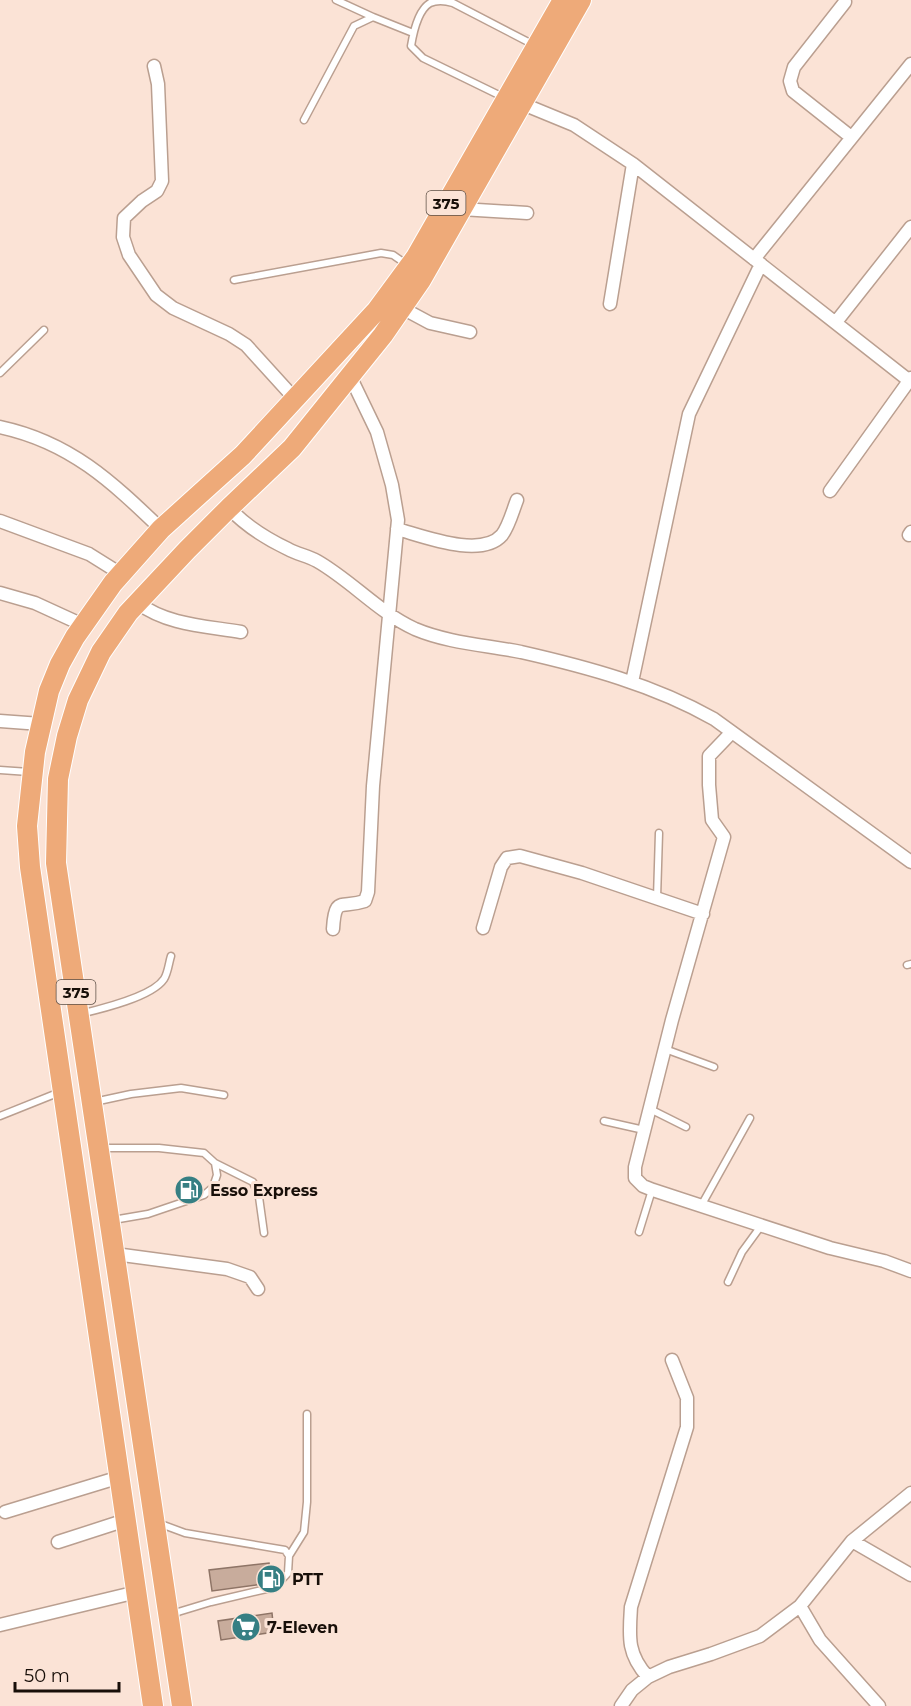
<svg xmlns="http://www.w3.org/2000/svg" width="911" height="1706" font-family="Montserrat,sans-serif">
<style>
.building{fill:#c8ac9c;stroke:#8e7466;stroke-width:1.5}
.lines{fill:none;stroke-linecap:round;stroke-linejoin:round}
.lane-casing{stroke:#ba9f90;stroke-width:9}
.street-casing{stroke:#ba9f90;stroke-width:15}
.primary-casing{stroke:#fff;stroke-width:22}
.lane{stroke:#fff;stroke-width:6}
.street{stroke:#fff;stroke-width:12}
.primary{stroke:#eeaa79;stroke-width:20}
.labels{text-anchor:middle;dominant-baseline:central;stroke-width:6;stroke-linejoin:round;paint-order:stroke}
.shield{fill:#fbe3d6;stroke:#5c4f46;stroke-width:1.5}
.shield-label{font-size:15px;font-weight:bold;fill:#180f09}
.poi-label{font-size:16px;font-weight:bold;fill:#180f09;stroke:#fbe3d6;text-anchor:start}
</style>
<rect width="100%" height="100%" fill="#fbe3d6"/>
<path class="building" d="M269,1563L271,1583L212,1591L209,1570Z
M272,1613L274,1632L221,1640L218,1621Z"/>
<g class="lines">
<g class="lane-casing">
<path id="lane" d="M336,0L373,17
M503,97L423,58L411,46C413,34 418,10 430,3C437,0 446,1 453,3L534,45
M304,120L354,26L373,17L413,33
M234,280L381,253L393,255L406,264
M0,373L44,330
M0,770L29,772
M657,898L659,833
M907,965L911,964
M80,1014C101,1009 152,997 164,979C168,973 169,962 171,956
M665,1049L714,1067
M94,1102L131,1094L181,1088L224,1095
M650,1109L686,1127
M0,1116L60,1092
M604,1121L644,1130
M102,1148H159L204,1153L215,1163L217,1175L213,1187L204,1195L148,1214L113,1220
M215,1163L253,1182L259,1197L264,1233
M701,1206L750,1118
M639,1232L652,1190
M728,1282L742,1252L761,1226
M158,1523L185,1533L285,1550L289,1556L288,1573L275,1587L211,1602L178,1612L173,1617
M289,1556L304,1532L307,1502V1414"/>
</g>
<g class="street-casing">
<path id="street" d="M845,2L794,67L790,81L793,91L851,137
M154,66L158,84L162,181L157,191L142,201L124,218L123,237L129,255L156,295L173,308L229,334L246,345L295,399
M518,102L574,125L633,164L911,382
M461,209L527,213
M754,259L911,64
M610,304L633,164
M402,308L430,323L470,332
M836,322L911,227
M0,427C70,442 111,481 161,529
M830,491L911,378
M229,508C245,525 267,539 288,549C297,554 308,556 317,561C352,581 378,612 415,629C448,643 486,645 521,652C587,667 654,685 714,719L911,862
M0,521L89,554L121,574
M397,529C423,536 481,559 502,535C509,526 513,510 517,500
M909,535L911,532
M0,593L35,603L83,625
M138,603C167,625 206,626 241,632
M632,682L689,414L761,264
M0,721L41,724
M732,732L709,756V785L712,820L724,837L672,1020L635,1167V1178L643,1186L653,1190L830,1248L884,1261L911,1271
M483,928L501,867L507,858L520,856L582,873L703,914
M333,929C335,895 341,909 365,901L368,892L373,786L398,520L392,485L377,432L350,376
M115,1254L227,1269L250,1277L258,1289
M5,1512L120,1477
M852,1541L911,1575
M58,1542L126,1520
M800,1606L820,1640L879,1706
M0,1625L137,1592
M648,1677C627,1654 629,1637 631,1607L687,1427V1398L672,1360
M621,1706L632,1690L648,1677L669,1667L711,1654L760,1636L800,1606L852,1541L911,1493"/>
</g>
<g class="primary-casing">
<path id="primary" d="M153,1706L30,867L27,826L35,752L49,691L60,664L75,637L113,583L161,529L243,455L377,310L416,257L563,0
M182,1706L56,863L58,779L67,736L78,700L101,652L128,613L187,550L229,508L292,448L383,335L421,280L581,0"/>
</g>
<use href="#lane" class="lane"/>
<use href="#street" class="street"/>
<use href="#primary" class="primary"/>
</g>
<defs>
<g id="fuel-disc" transform="scale(1.5)"><circle r="9.5" fill="#367f83" stroke="#fbe3d6"/><path d="M-5.5-6h7V0h2V4h1.3V-2.5L3-4.5l.8-.8L6-3V5H2.5V1h-1V6h-7ZM-4.2-4.7v3.2H.2V-4.7Z" fill="#fff"/></g>
<g id="supermarket-disc" transform="scale(1.5)"><circle r="9.5" fill="#367f83" stroke="#fbe3d6"/><path d="M-6-5.5h2.5l.6 2H6L4.5 2H-2.5L-4.4-4H-6ZM-1.5 3.2a1.3 1.3 0 1 0 .1 0ZM3 3.2a1.3 1.3 0 1 0 .1 0Z" fill="#fff"/></g>
</defs>
<g fill-rule="evenodd">
<use href="#fuel-disc" x="189" y="1190"/>
<use href="#fuel-disc" x="271" y="1579"/>
<use href="#supermarket-disc" x="246" y="1627"/>
</g>
<g class="labels">
<g class="shield">
<rect x="426.5" y="191" width="39" height="24" rx="4.5"/>
<rect x="56.5" y="980" width="39" height="24" rx="4.5"/>
</g>
<g class="shield-label">
<text x="446" y="203">375</text>
<text x="76" y="992">375</text>
</g>
<g class="poi-label">
<text x="210" y="1190">Esso Express</text>
<text x="292" y="1579">PTT</text>
<text x="267" y="1627">7-Eleven</text>
</g>
</g>
<path d="M15 1682v9h104v-9" fill="none" stroke="#180f09" stroke-width="3"/>
<text x="24" y="1682" font-size="18" fill="#180f09" stroke="#fbe3d6" stroke-width="4.5" paint-order="stroke">50 m</text>
</svg>
